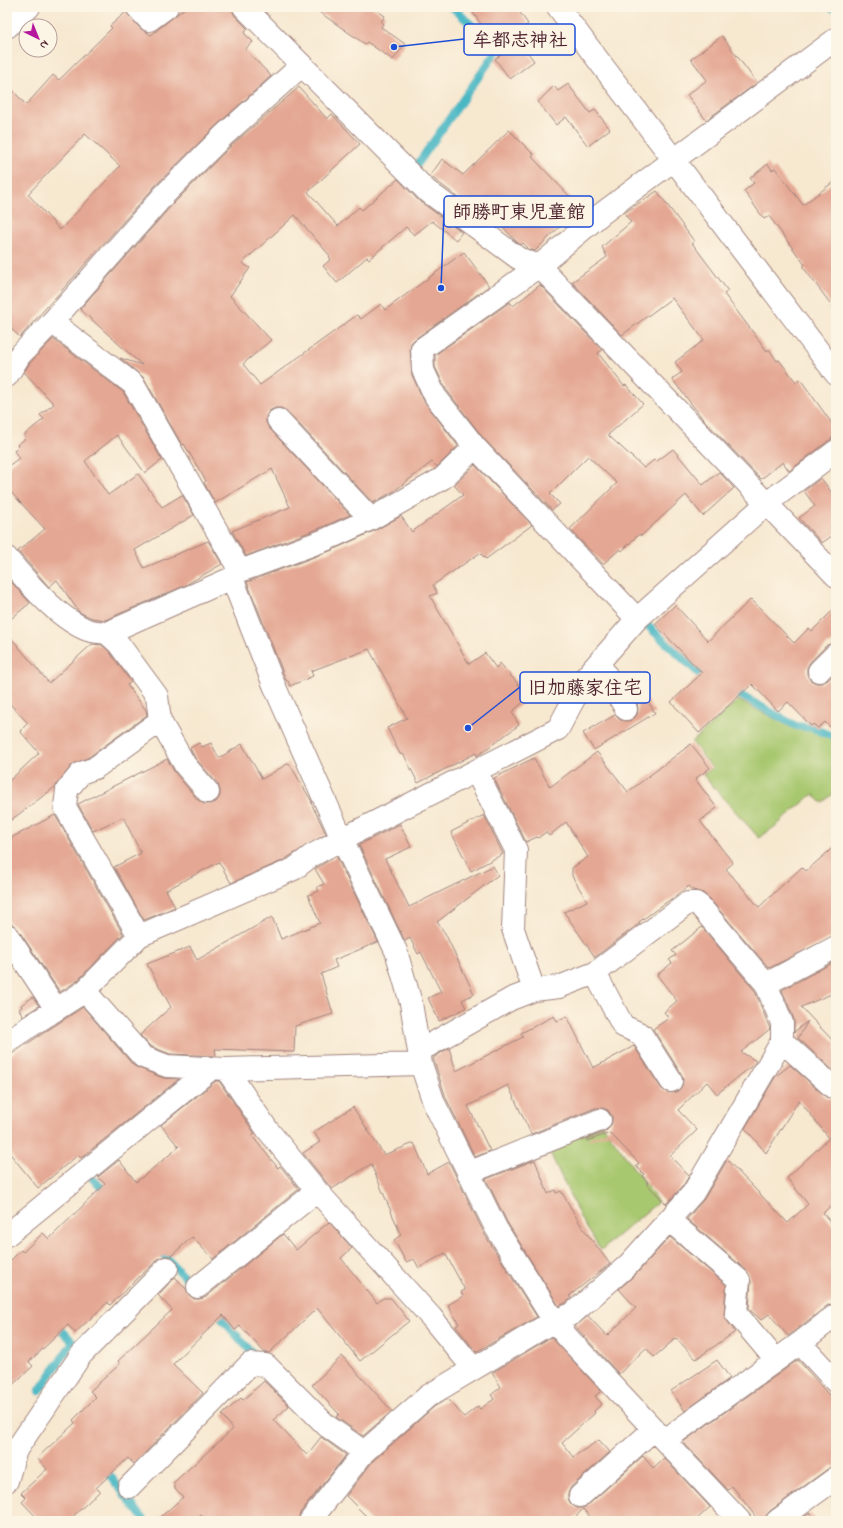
<svg xmlns="http://www.w3.org/2000/svg" width="843" height="1528" font-family="'Indie Flower','Klee One',sans-serif">
<style>
.green{fill:#a8c870;stroke:#79744e}
.lines{fill:none;stroke-linecap:round;stroke-linejoin:round}
.stream{stroke:#49b7c4;stroke-width:8}
.building{fill:#e4a793;fill-rule:evenodd}
.minor-casing{stroke:#a0847e;stroke-width:24}
.minor{stroke:#fff;stroke-width:22}
.leader{fill:none;stroke:#1d4ed8;stroke-width:1.5}
.callout-dot{fill:#1d4ed8;stroke:#fcf5e5;stroke-width:1.5}
.callout{fill:#fcf5e5;stroke:#1d4ed8;stroke-width:1.5}
.callout-label{font-size:19px;text-anchor:middle;font-weight:bold;fill:#4a1f2b}
</style>
<rect width="100%" height="100%" fill="#fcf5e5"/>
<filter id="ink" filterUnits="userSpaceOnUse"><feTurbulence type="fractalNoise" baseFrequency=".025" numOctaves="2"/><feDisplacementMap in="SourceGraphic" scale="8" xChannelSelector="R" yChannelSelector="G"/><feConvolveMatrix kernelMatrix="1 2 1 2 8 2 1 2 1" color-interpolation-filters="sRGB"/></filter>
<filter id="wash" filterUnits="userSpaceOnUse"><feTurbulence type="fractalNoise" baseFrequency=".012" numOctaves="4" result="noise"/><feDisplacementMap in="SourceGraphic" scale="16" xChannelSelector="R" yChannelSelector="G"/><feGaussianBlur stdDeviation="0.9" result="paint"/><feColorMatrix in="noise" values="0 0 0 0 0 0 0 0 0 0 0 0 0 0 0 0 0 1.4 0 .05"/><feComposite in="paint" operator="in"/></filter>
<g filter="url(#wash)">
<rect width="100%" height="100%" fill="#f7e8d0"/>
<path class="green" d="M738,700L795,729L813,731L836,741V791L822,803L813,794L777,825L759,838L703,775L712,768L692,742Z
M603,1125L658,1202L601,1250L581,1219L547,1146Z"/>
<g class="lines">
<path class="stream" d="M831,7L832,8
M417,165L498,49L452,7
M648,626L707,681
M731,690L796,726L813,728L836,738
M92,1178L108,1195
M158,1249L195,1288
M213,1309L254,1355
M39,1391L73,1342L56,1324
M104,1468L145,1521"/>
</g>
<g id="blocks">
<path class="building" d="M186,7H231L235,16L248,29L244,33L253,42L245,49L271,76L215,127L155,186L20,337L7,325V84L26,105L53,75L59,80L112,28L110,26L126,12L140,28L151,35ZM85,134L120,166L60,230L28,194Z
M312,7H372L385,16L381,22L383,24L381,27L405,44L393,60L367,42L365,44Z
M469,7H516L528,24L514,34L534,61L510,79L495,59L502,54Z
M722,36L757,83L706,120L687,95L707,80L691,59Z
M568,84L590,113L595,110L610,129L588,146L566,117L556,125L538,102L554,86L558,91Z
M299,87L327,119L332,114L360,144L308,192L338,226L359,207L362,210L398,179L418,200L462,232L456,240L432,221L414,235L406,227L369,259L367,257L337,283L323,266L331,259L329,257L330,256L295,215L242,263L250,268L230,296L271,340L243,364L260,385L357,315L361,319L381,304L385,310L464,252L489,286L415,339L411,343L410,349L412,375L424,401L458,446L437,467L432,462L394,491L373,503L287,411L281,408H275L269,411L266,416V422L269,428L350,515L320,528L246,556L232,531L290,507L272,469L215,503L204,483L206,481L184,444L182,445L144,378L120,358L142,365L80,309L173,204L232,145Z
M509,130L534,155L532,157L580,207L535,251L529,249L523,243L521,245L518,243L495,219L492,223L430,176L442,159L463,175Z
M768,164L772,170L775,168L803,205L836,180V311L803,267L805,265L769,216L764,219L744,191L754,183L750,178Z
M657,191L694,241L692,243L728,291L724,294L767,351L769,349L777,361L779,360L796,382L800,379L836,429V435L789,471L783,462L761,479L703,419L672,379L682,372L675,362L704,340L672,298L622,335L572,282L607,257L602,247L631,222L624,213Z
M540,285L602,350L598,353L624,386L626,385L643,404L608,435L644,468L654,460L656,462L673,449L703,485L719,472L734,488L703,516L686,495L641,536L639,534L622,551L620,549L603,564L570,529L617,483L588,456L550,494L560,504L552,510L484,439L446,389L435,367V355L510,302L513,306Z
M53,339L123,392L162,460L145,473L117,435L85,461L108,495L138,474L162,507L182,495L194,515L135,550L144,568L208,541L222,564L184,586L105,620L92,618L79,612L57,580L49,587L18,551L45,529L7,488V467L19,458L14,451L19,447L17,445L26,438L24,435L44,419L40,415L54,404L24,372L30,363Z
M475,465L532,525L486,559L480,553L433,585L437,593L430,596L469,664L485,653L496,668L500,663L529,697L512,712L519,725L477,756L476,753L418,783L404,755L400,754L387,728L407,718L369,649L311,671L313,676L290,686L288,681L286,680L247,582L330,551L376,530L401,516L412,532L463,495L454,485Z
M821,478L832,493L836,490V533L822,543L799,518L815,506L804,491Z
M7,577L30,603L7,622Z
M751,599L794,643L809,628L812,631L836,607V642L827,645L810,662L807,668V674L810,680L816,683H822L828,680L836,672V733L825,722L818,728L813,724L811,726L788,702L778,711L752,684L699,733L671,702L702,673L655,624L675,605L708,641Z
M7,633L49,683L92,644L102,645L109,651L131,682L127,685L146,710L147,715L89,757L72,765L55,787L7,823V783L39,753L20,731L28,723L7,701Z
M646,698L655,713L594,750L583,733L615,715L620,720L626,721L632,720L637,715L638,709L637,703Z
M199,743L202,747L211,743L219,758L242,744L262,779L289,763L312,802L311,803L326,834L282,861L231,883L219,862L166,890L175,907L144,920L114,867L141,853L123,817L93,831L78,804L167,759L175,773L198,800L204,804H210L216,802L220,796V790L218,784L195,758L190,748Z
M691,744L710,768L695,779L717,808L700,821L733,863L726,869L759,907L802,867L806,871L836,845V935L769,968L709,898L703,893L693,890L689,886L639,922L640,923L595,957L564,912L587,901L572,876V868L588,857L566,822L549,836L546,832L538,838L537,837L526,842L494,778L534,758L550,787L597,752L628,792Z
M55,815L123,934L77,981L60,992L17,928L7,920V840Z
M484,815L503,854L471,871L451,832Z
M400,824L411,847L385,859L409,907L493,866L498,875L437,922L445,933L474,994L462,1000L466,1008L439,1021L428,998L441,992L421,952L418,954L410,938L405,941L359,845Z
M336,856L378,942L334,960L337,967L321,974L333,1014L295,1026L294,1052L215,1049L216,1056L170,1054L150,1046L140,1035L171,1007L147,964L190,947L197,960L272,917L281,939L320,923L308,895L319,891L317,887L324,884L315,869Z
M702,927L755,991L770,1029L741,1052L756,1061L753,1065L717,1094L707,1082L678,1110L697,1130L670,1156L689,1176L683,1186L666,1204L646,1183L648,1182L642,1176L644,1174L636,1166L639,1163L610,1133L587,1141V1139L605,1132L610,1127L612,1122V1116L608,1110L602,1108H595L531,1134L508,1085L468,1106L490,1151L475,1157L446,1098L433,1058L449,1048L456,1071L523,1037L521,1033L554,1016L557,1021L567,1016L593,1068L634,1046L661,1088L666,1092L672,1093L677,1092L682,1086L683,1080L682,1075L653,1029L669,1018L664,1012L677,1001L657,975L672,963L669,960L676,955L672,951Z
M836,961V992L801,1007L836,1044V1073L798,1038L808,1021L794,1032V1019L782,990Z
M33,997L39,1006L23,1016L19,1009L22,1007L21,1005Z
M83,1007L134,1066L163,1078L179,1079L81,1158L78,1155L38,1188L7,1150V1057Z
M790,1065L826,1097L836,1100V1201L823,1213L836,1229V1303L828,1305L788,1336L769,1314L761,1320L749,1309L751,1281L747,1271L687,1219L704,1199L727,1160L788,1223L808,1204L787,1178L829,1138L799,1100L766,1153L745,1128L776,1076Z
M216,1081H219L255,1134L252,1136L278,1168L280,1166L299,1189L213,1259L192,1237L171,1256H164L158,1259L110,1305L108,1302L75,1333L68,1325L29,1362L33,1366L7,1390V1264L21,1250L23,1252L43,1233L49,1239L105,1184L98,1177L119,1160L136,1182L179,1147L161,1125Z
M353,1107L384,1155L414,1143L427,1174L449,1162L485,1235L537,1317L476,1352L456,1326L459,1324L448,1305L463,1296L461,1292L465,1290L445,1253L419,1268L414,1259L406,1262L394,1240L401,1235L371,1164L332,1189L327,1183L303,1153L320,1142L314,1132Z
M535,1160L548,1194L555,1190L556,1193L561,1191L582,1227L610,1264L569,1296L571,1298L565,1303L559,1306L507,1222L486,1179Z
M329,1222L352,1248L341,1258L377,1303L383,1298H391L409,1321L360,1361L317,1308L269,1353L264,1352L240,1326L235,1330L223,1315L173,1364L203,1393L134,1464L128,1458L96,1488L100,1491L68,1521H40L22,1502L26,1498L21,1493L47,1469L37,1458L75,1423L73,1420L96,1397L90,1391L120,1364L118,1361L172,1310L158,1295L175,1277L186,1289L189,1295L194,1299H200L206,1297L283,1234L296,1250Z
M670,1237L726,1285L724,1316L735,1332L696,1359L676,1338L654,1357L646,1348L619,1374L575,1326L588,1316L607,1336L636,1308L619,1289L637,1273Z
M551,1337L601,1391L595,1396L602,1404L594,1411L595,1413L562,1443L573,1457L599,1440L610,1452L571,1487L568,1493V1499L571,1504L577,1508H583L588,1505L643,1456L653,1468L664,1458L710,1507L695,1521H594L583,1509L572,1521H371L346,1496L373,1461L435,1406L448,1399L464,1417L478,1406L480,1409L494,1399L491,1395L501,1387L492,1373Z
M342,1356L392,1411L363,1436L336,1417L339,1414L312,1385Z
M717,1360L730,1378L685,1411L671,1391Z
M798,1360L836,1403V1466L829,1468L770,1511L766,1516L765,1521H759L732,1486L728,1490L683,1442Z
M264,1381L289,1406L273,1420L307,1455L321,1437L346,1455L300,1513L298,1521H214L211,1518L208,1521L201,1514L193,1521H156L183,1497L174,1487L176,1486L173,1483L233,1429L222,1415L241,1398L243,1400Z
M810,1513L817,1521H798Z"/>
</g>
</g>
<g filter="url(#ink)">
<use href="#blocks" fill-opacity="0" stroke="#a0847e" stroke-width="1"/>
<g class="lines">
<g class="minor-casing">
<path id="minor" d="M137,7L149,20L167,7
M244,7L426,190L518,258L539,266L836,576
M558,7L836,374
M7,27L29,7
M52,322L133,384L240,571
M7,376L20,355L52,322L164,195L223,136L301,66
M278,420L371,519
M475,447L443,478L371,519L325,540L240,571L232,578L274,685L342,839L396,951L411,1003L421,1064L434,1103L496,1228L554,1321L569,1339L740,1521
M7,558C27,582 56,616 85,629C91,632 100,632 107,633L232,578
M637,619L475,447L435,396L423,370L422,349L539,266L600,215L836,39
M107,633L118,643L157,696L160,721L95,768L81,773L67,790L65,807L139,936
M599,663L626,709
M819,671L836,654
M160,721L185,765L208,792
M476,771L516,850L513,929L534,990
M7,935L56,1009
M595,973L623,1026L641,1034L671,1081
M766,984L836,947
M85,991L143,1057L167,1066L226,1069L421,1064
M7,1041L85,991L139,936L294,869L311,856L342,839L558,729L585,678L637,619L767,503L836,451
M782,1041L834,1088L836,1087
M226,1069L267,1129L317,1191L431,1317L473,1368
M468,1173L600,1120
M669,1220L739,1280L736,1313L775,1359
M7,1235L212,1068
M198,1287L317,1191
M800,1343L836,1382
M665,1440L800,1343L836,1315
M7,1481L16,1450L81,1355L167,1268
M129,1487L250,1364L266,1365L327,1426L364,1452
M580,1496L654,1429
M310,1521L364,1452L428,1396L554,1321L572,1314L628,1265L693,1193L782,1041V1023L766,984L700,906L696,903H688L595,973L559,987L534,990L511,999L419,1051
M777,1521L836,1478"/>
</g>
<use href="#minor" class="minor"/>
</g>
</g>
<path class="leader" d="M394 47L464 39M441 288L444 211M468 728L520 687"/>
<g class="callout-dot">
<circle cx="394" cy="47" r="4"/>
<circle cx="441" cy="288" r="4"/>
<circle cx="468" cy="728" r="4"/>
</g>
<g class="callout">
<rect x="464" y="24" width="111" height="31" rx="4"/>
<rect x="444" y="196" width="149" height="31" rx="4"/>
<rect x="520" y="672" width="130" height="31" rx="4"/>
</g>
<g class="callout-label">
<text x="520" y="46">牟都志神社</text>
<text x="519" y="218">師勝町東児童館</text>
<text x="585" y="694">旧加藤家住宅</text>
</g>
<rect width="843" height="1528" fill="none" stroke="#fcf5e5" stroke-width="24"/>
<g transform="translate(38 38) rotate(137)"><circle r="19" fill="#fcf5e5" stroke="#b59f9b"/>
<path d="M0-3L7 15L0 10L-7 15Z" fill="#b5179e"/>
<text y="-6" font-size="11" font-weight="bold" text-anchor="middle" fill="#4a1f2b">N</text>
</g>
</svg>
